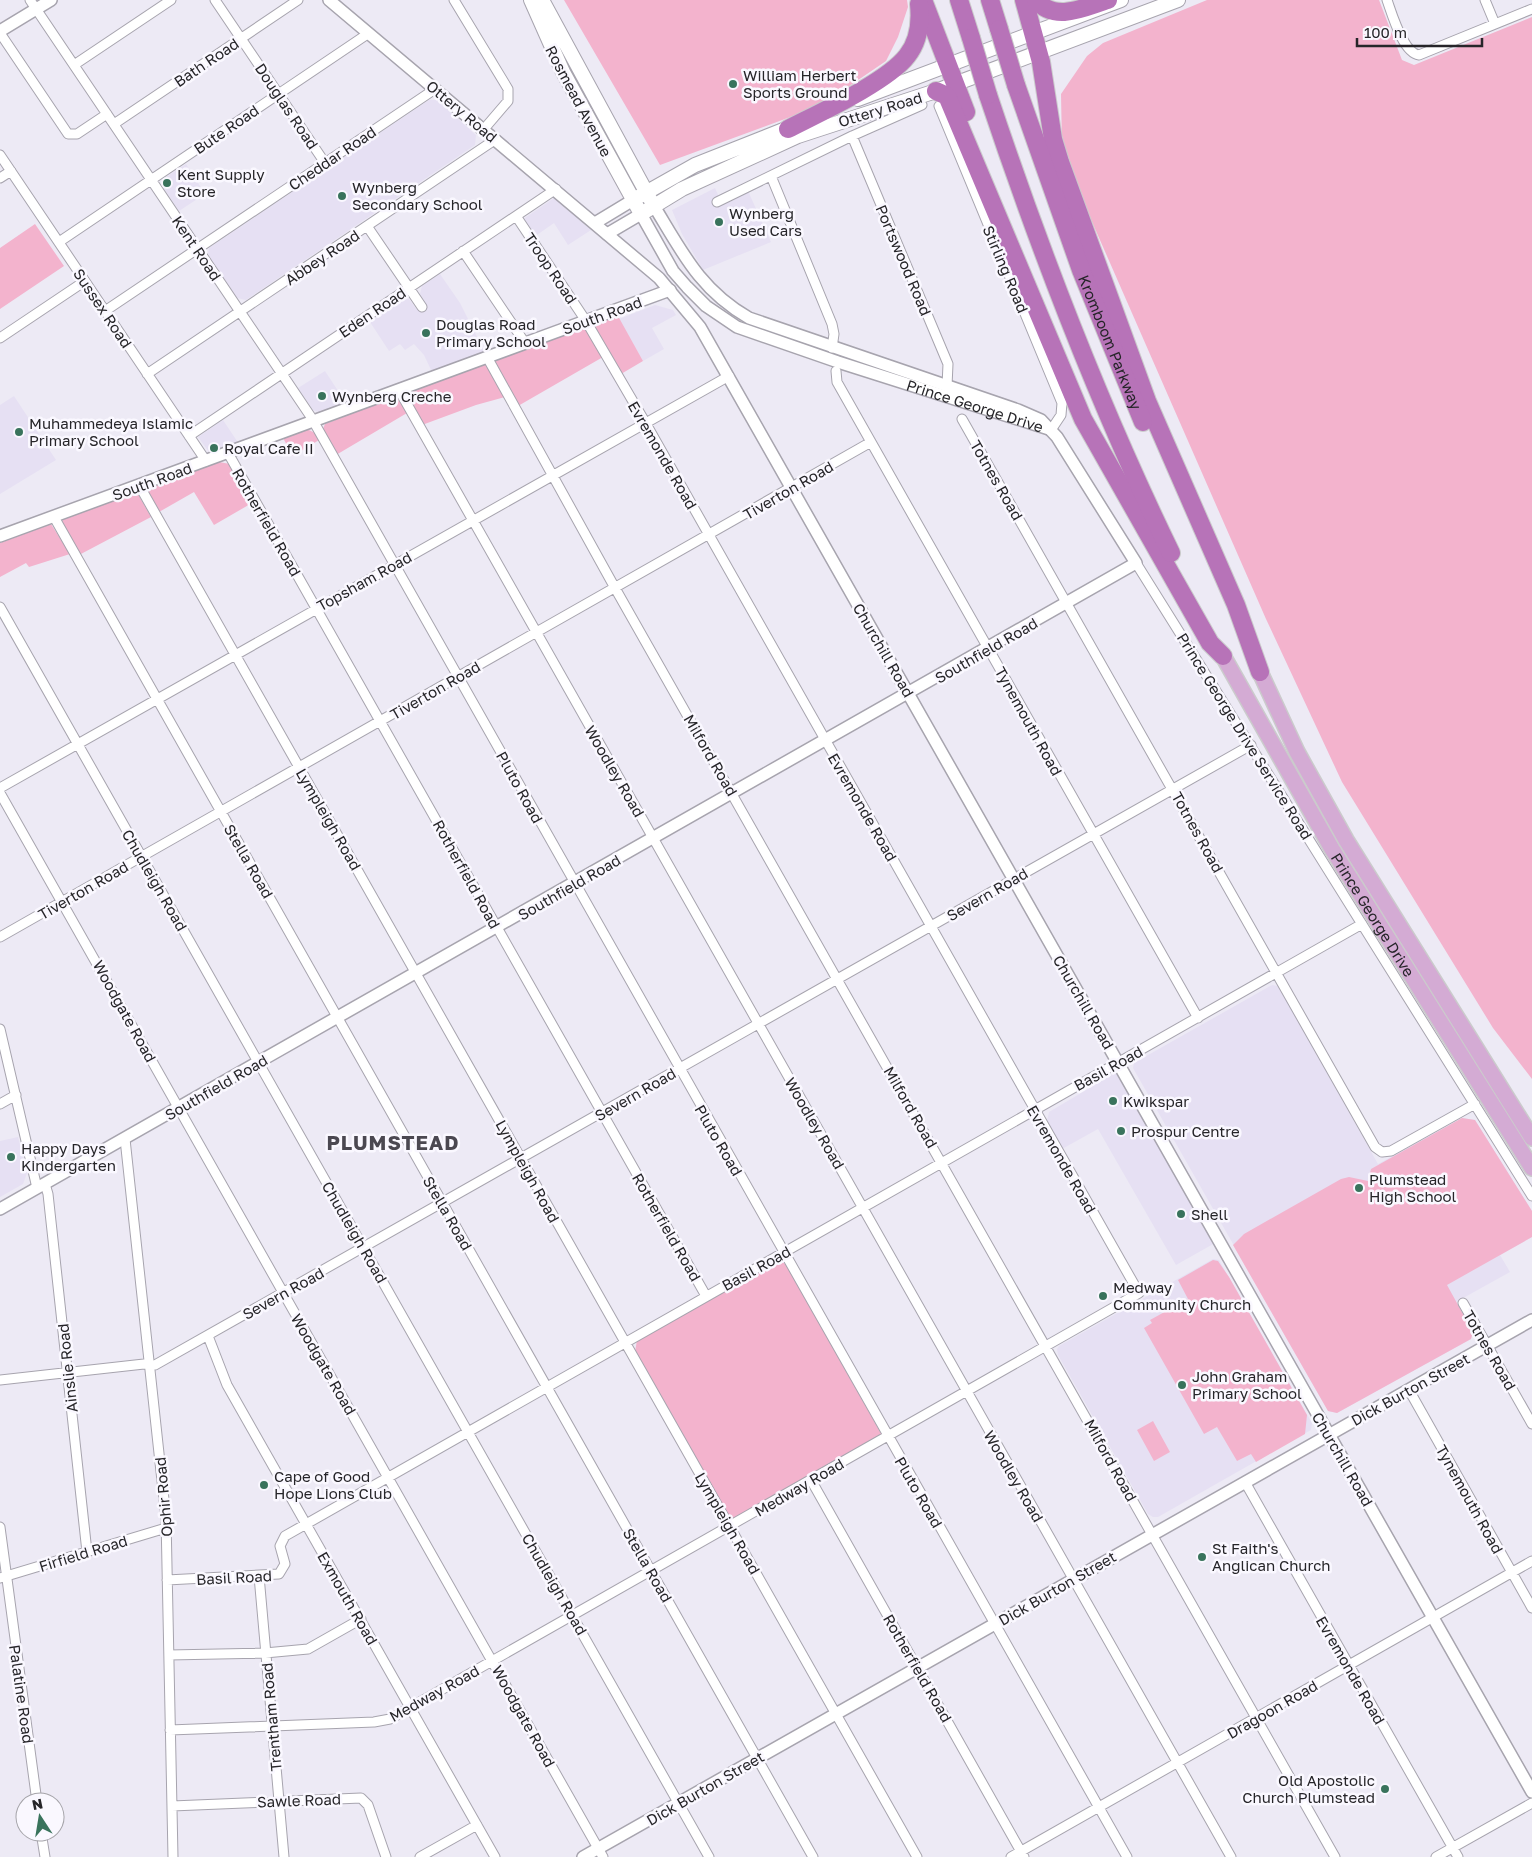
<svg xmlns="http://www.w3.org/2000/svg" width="1532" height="1857" font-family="'Golos Text',sans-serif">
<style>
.built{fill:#e6e0f3}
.green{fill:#f3b3cd}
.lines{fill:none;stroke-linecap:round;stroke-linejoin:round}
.minor-casing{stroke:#a7a4ae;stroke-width:11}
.tertiary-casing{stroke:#a7a4ae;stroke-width:14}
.secondary-casing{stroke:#a7a4ae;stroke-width:16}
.primary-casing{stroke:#cbcbcc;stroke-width:18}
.motorway-casing{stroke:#cbcbcc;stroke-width:20}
.minor{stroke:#fff;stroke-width:9}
.tertiary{stroke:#fff;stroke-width:11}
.secondary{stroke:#fff;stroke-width:14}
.primary{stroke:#d4abd4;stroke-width:15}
.motorway{stroke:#b773b8;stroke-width:18}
.motorway-bridge-casing{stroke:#cbcbcc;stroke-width:20;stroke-linecap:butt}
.motorway-bridge{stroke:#b773b8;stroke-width:18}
.poi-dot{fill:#39735c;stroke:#faf8ff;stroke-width:2}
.labels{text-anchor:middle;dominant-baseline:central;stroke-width:5;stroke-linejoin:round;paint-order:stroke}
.street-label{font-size:15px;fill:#262529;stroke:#faf8ff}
.poi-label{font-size:15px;fill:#262529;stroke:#faf8ff;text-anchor:start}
.district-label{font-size:20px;font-weight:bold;letter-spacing:1px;fill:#4b4851;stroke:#faf8ff}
</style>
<rect width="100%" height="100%" fill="#edeaf5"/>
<path class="built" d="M429,100H437L476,135L475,145L246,300L237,298L208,254L209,248Z
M186,164L205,194L179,211L161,184L163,179Z
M715,188L722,204L748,191L771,242L703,270L682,234L672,210Z
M554,198L591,230L568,245L554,223L534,237L522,220Z
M440,274L460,303L485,353L432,372L424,355L414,344L405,350L400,344L389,351L370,322L404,299H409L417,310L426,303L420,294L422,286Z
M655,305L673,310L676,315L652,328L664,349L643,361L619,319Z
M325,371L346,403L321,413L313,410L298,388Z
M14,396L56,460L0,494V405Z
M223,420L239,444L209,452L198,437Z
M1272,985L1278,986L1378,1164L1462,1118L1475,1120L1532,1211V1237L1500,1255L1510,1272L1456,1302L1473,1332L1471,1339L1337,1413L1328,1411L1133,1068L1134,1063Z
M1115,1073L1118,1074L1215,1243L1176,1265L1098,1129L1062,1149L1047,1121L1049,1112Z
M18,1137L27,1173L23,1184L0,1197V1141Z
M1213,1259L1219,1260L1312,1423L1311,1430L1158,1517H1153L1148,1514L1058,1355L1057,1349L1059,1346Z"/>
<path class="green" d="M564,0H907L908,7L898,37L886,61L820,106L660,165Z
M1207,0H1379L1402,60L1414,65L1532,17V1079L1493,1028L1342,782L1266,619L1075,183L1062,147L1061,94L1087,56L1103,43Z
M35,224L64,266L0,309V248Z
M618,316L643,361L621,374L593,325Z
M586,327L603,357L518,406L494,361Z
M483,364H486L505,397L476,405L422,425L407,392Z
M394,397L398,398L407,413L336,455L322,431L325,424Z
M307,429L315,433L319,440L293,456L283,438Z
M219,462L230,464L252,503L214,525L194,492L159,512L148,493L152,487Z
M134,493L138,494L151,517L79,555L62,523L63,519Z
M51,524L70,554L29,567L26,563L0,577V543Z
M1462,1118L1475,1120L1532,1211V1237L1447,1285L1473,1332L1471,1339L1337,1413L1328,1411L1233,1245L1244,1234L1341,1179L1349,1177L1368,1181L1371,1169Z
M1213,1260L1218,1261L1229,1277L1307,1415L1305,1434L1256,1462L1251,1454L1237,1461L1217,1427L1204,1434L1144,1328L1152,1323L1150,1320L1188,1299L1178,1280Z
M782,1261L787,1266L883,1437L732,1522L635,1352L637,1340L775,1262Z
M1153,1421L1170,1452L1154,1461L1137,1430Z"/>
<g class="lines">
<g class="minor-casing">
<path id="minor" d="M30,0L311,417L1127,1857
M215,0L325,163
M454,0L508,89V101L484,129
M1387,0C1392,14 1403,53 1419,55L1532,9
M1485,0L1495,24
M0,33L68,134H77L107,114
M74,65L171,0
M939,106L1062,403L1061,415L1051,430
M114,124L298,0
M852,136L948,364L947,386
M0,155L206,461
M771,176L832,324L834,334L832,348
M0,178L11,171
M717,202L852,136L922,105
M367,226L422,307
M59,242L369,33
M463,251L525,343
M105,311L435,89
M0,338L85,281
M487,357L615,588L1335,1857
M836,371L837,382L871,442L1198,1018
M147,374L496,139
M399,390L1231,1857
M962,419L1375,1147L1382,1152L1391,1151L1475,1104
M189,436L556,189
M228,453L706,1296
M139,485L917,1857
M54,517L813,1857
M1136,563L1532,1196
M0,607L709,1857
M0,788L729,376
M0,793L603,1857
M0,937L871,442
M0,1029L37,1188
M0,1104L16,1095
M125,1139L166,1518L173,1857
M45,1184L48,1194L87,1552
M1463,1303L1532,1424
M208,1336L227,1385L495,1857
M0,1380L144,1364L155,1365L1251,745
M1409,1390L1532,1608
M811,1480L1024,1857
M1245,1482L1458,1857
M0,1527L37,1802
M259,1576L284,1857
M0,1578L166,1528
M167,1580L279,1574L285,1564L280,1546L285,1536L1362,924
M169,1655L265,1653L308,1649L361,1619
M170,1730L374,1722L390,1719L1139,1293L645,422L586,321L516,216
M172,1806L361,1798L368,1805L386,1857
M41,1832L45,1857
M420,1857L477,1825
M1011,1857L1532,1561
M1436,1857L1532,1803"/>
</g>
<g class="tertiary-casing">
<g id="tertiary">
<path d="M329,0L659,278L700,327L1532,1792"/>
<path d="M0,31L51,0"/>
<path d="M595,223L633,200"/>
<path id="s1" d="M607,234L641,214L673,271L687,287L706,306L737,327L838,362L1049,429"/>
<path d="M0,536L670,290"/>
<path d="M0,1209L1136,563L1057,437L1041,420L1018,410L749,318C700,290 682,252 654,206"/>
<path d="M583,1857L1532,1320"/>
</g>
</g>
<g class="secondary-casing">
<path id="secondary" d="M531,0L563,72L641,214L682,189L798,136L936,91L1178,0
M542,0L650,199
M858,99L1121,0
M633,200L695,165L796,125"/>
</g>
<g class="primary-casing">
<g id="primary">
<path id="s2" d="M1223,656L1332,849L1532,1168"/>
<path d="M1260,672L1297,752L1346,840L1532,1138"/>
</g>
</g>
<g class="motorway-casing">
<g id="motorway">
<path d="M923,0L966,112"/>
<path d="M959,0L971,38"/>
<path d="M990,0L999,29"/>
<path d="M1024,0L1041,62L1053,139L1060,162L1147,401L1236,605L1260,672"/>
<path d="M1036,0C1055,23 1085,7 1108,0"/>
<path id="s3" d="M1016,85L1081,270L1143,422"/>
<path d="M936,91L947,96L1083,419L1210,643L1223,656"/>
<path d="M988,95C1040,251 1099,405 1171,553"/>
<path d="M788,129C819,113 887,82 907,56C919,41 921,23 919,4"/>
</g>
</g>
<use href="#minor" class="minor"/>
<use href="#tertiary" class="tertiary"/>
<use href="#secondary" class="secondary"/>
<use href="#primary" class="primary"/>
<use href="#motorway" class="motorway"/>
<g class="motorway-bridge-casing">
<path id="motorway-bridge" d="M999,29L1016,85
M971,38L988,95"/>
</g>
<use href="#motorway-bridge" class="motorway-bridge"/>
</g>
<g class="poi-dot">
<circle cx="733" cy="84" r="5"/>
<circle cx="167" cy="183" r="5"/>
<circle cx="342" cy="196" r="5"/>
<circle cx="719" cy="222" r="5"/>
<circle cx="426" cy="333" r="5"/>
<circle cx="322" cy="396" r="5"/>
<circle cx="19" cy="432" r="5"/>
<circle cx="214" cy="448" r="5"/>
<circle cx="1113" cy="1101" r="5"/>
<circle cx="1121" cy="1131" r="5"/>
<circle cx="11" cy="1157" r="5"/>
<circle cx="1359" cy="1188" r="5"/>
<circle cx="1181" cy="1214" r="5"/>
<circle cx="1103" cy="1296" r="5"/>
<circle cx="1182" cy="1385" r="5"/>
<circle cx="264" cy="1485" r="5"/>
<circle cx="1202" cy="1557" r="5"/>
<circle cx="1385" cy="1789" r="5"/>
</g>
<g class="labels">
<g class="street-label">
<text transform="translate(206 62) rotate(-34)">Bath Road</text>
<text transform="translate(579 101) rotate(62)">Rosmead Avenue</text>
<text transform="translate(287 106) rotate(56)">Douglas Road</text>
<text transform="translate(880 109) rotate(-17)">Ottery Road</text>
<text transform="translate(462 111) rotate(40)">Ottery Road</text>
<text transform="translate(226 129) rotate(-34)">Bute Road</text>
<text transform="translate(332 158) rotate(-34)">Cheddar Road</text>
<text transform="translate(197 248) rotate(56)">Kent Road</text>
<text transform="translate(322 257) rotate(-34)">Abbey Road</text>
<text transform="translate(904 260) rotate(67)">Portswood Road</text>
<text transform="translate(551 268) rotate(56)">Troop Road</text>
<text transform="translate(1006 269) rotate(67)">Stirling Road</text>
<text transform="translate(103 308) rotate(56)">Sussex Road</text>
<text transform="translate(372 312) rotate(-34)">Eden Road</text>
<text transform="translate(602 315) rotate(-20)">South Road</text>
<text stroke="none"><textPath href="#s3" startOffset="274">Kromboom Parkway</textPath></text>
<text stroke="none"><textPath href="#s1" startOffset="441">Prince George Drive</textPath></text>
<text transform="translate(663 455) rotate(60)">Evremonde Road</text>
<text transform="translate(997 480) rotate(60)">Totnes Road</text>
<text transform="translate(152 481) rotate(-20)">South Road</text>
<text transform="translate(788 490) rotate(-30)">Tiverton Road</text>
<text transform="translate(267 522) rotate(60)">Rotherfield Road</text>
<text transform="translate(364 581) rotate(-29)">Topsham Road</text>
<text transform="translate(884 650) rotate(60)">Churchill Road</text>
<text transform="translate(986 650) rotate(-30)">Southfield Road</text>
<text transform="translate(435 690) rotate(-30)">Tiverton Road</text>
<text transform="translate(1029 721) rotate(61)">Tynemouth Road</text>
<text transform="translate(1245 736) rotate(58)">Prince George Drive Service Road</text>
<text transform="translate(711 755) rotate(60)">Milford Road</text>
<text transform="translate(615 771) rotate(60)">Woodley Road</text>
<text transform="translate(520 787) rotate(61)">Pluto Road</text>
<text transform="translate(863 807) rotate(60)">Evremonde Road</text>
<text transform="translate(329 819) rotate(60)">Lympleigh Road</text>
<text transform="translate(1198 832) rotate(61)">Totnes Road</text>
<text transform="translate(249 861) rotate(60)">Stella Road</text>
<text transform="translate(467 874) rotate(61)">Rotherfield Road</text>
<text transform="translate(155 880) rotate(60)">Chudleigh Road</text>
<text transform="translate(569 887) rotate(-30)">Southfield Road</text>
<text transform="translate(83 890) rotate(-30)">Tiverton Road</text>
<text transform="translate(987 894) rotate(-30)">Severn Road</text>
<text stroke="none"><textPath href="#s2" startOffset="299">Prince George Drive</textPath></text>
<text transform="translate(1084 1002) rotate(60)">Churchill Road</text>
<text transform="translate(125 1011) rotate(61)">Woodgate Road</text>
<text transform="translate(1108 1068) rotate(-29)">Basil Road</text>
<text transform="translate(216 1087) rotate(-30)">Southfield Road</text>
<text transform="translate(635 1094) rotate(-30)">Severn Road</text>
<text transform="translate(911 1107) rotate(60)">Milford Road</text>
<text transform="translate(815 1123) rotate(60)">Woodley Road</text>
<text transform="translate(719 1140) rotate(60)">Pluto Road</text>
<text transform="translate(1062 1159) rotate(60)">Evremonde Road</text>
<text transform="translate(528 1171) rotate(61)">Lympleigh Road</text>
<text transform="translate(448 1213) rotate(60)">Stella Road</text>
<text transform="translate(667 1227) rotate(60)">Rotherfield Road</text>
<text transform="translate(355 1232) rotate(60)">Chudleigh Road</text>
<text transform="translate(756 1268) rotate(-29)">Basil Road</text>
<text transform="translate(283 1293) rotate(-29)">Severn Road</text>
<text transform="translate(1490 1350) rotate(60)">Totnes Road</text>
<text transform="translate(324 1364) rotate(60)">Woodgate Road</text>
<text transform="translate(67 1368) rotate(-96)">Ainslie Road</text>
<text transform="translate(1410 1389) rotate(-29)">Dick Burton Street</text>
<text transform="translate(1343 1459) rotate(60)">Churchill Road</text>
<text transform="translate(1111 1460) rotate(61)">Milford Road</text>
<text transform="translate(1014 1476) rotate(60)">Woodley Road</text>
<text transform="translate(799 1487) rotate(-30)">Medway Road</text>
<text transform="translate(919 1492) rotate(60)">Pluto Road</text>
<text transform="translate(163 1497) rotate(-95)">Ophir Road</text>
<text transform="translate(1470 1499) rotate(61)">Tynemouth Road</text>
<text transform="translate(728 1523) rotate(60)">Lympleigh Road</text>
<text transform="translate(83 1553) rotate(-17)">Firfield Road</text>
<text transform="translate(648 1565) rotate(60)">Stella Road</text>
<text transform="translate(234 1577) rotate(-3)">Basil Road</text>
<text transform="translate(555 1584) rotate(60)">Chudleigh Road</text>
<text transform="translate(1057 1588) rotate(-30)">Dick Burton Street</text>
<text transform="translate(348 1598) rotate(60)">Exmouth Road</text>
<text transform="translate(918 1668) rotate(60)">Rotherfield Road</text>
<text transform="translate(1351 1670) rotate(60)">Evremonde Road</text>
<text transform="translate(434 1693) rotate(-29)">Medway Road</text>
<text transform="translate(22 1694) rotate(82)">Palatine Road</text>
<text transform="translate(1272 1709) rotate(-30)">Dragoon Road</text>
<text transform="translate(524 1716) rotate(61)">Woodgate Road</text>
<text transform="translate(271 1717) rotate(-95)">Trentham Road</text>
<text transform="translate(705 1788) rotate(-30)">Dick Burton Street</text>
<text transform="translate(299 1800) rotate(-2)">Sawle Road</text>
</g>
<g class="poi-label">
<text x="743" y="75">William Herbert<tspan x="743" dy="17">Sports Ground</tspan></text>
<text x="177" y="174">Kent Supply<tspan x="177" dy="17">Store</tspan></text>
<text x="352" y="187">Wynberg<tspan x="352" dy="17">Secondary School</tspan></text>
<text x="729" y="213">Wynberg<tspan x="729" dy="17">Used Cars</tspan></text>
<text x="436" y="324">Douglas Road<tspan x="436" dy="17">Primary School</tspan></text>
<text x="332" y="396">Wynberg Creche</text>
<text x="29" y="423">Muhammedeya Islamic<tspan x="29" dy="17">Primary School</tspan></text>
<text x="224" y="448">Royal Cafe II</text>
<text x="1123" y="1101">Kwikspar</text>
<text x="1131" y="1131">Prospur Centre</text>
<text x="21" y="1148">Happy Days<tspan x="21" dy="17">Kindergarten</tspan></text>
<text x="1369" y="1179">Plumstead<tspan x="1369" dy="17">High School</tspan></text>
<text x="1191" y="1214">Shell</text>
<text x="1113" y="1287">Medway<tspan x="1113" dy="17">Community Church</tspan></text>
<text x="1192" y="1376">John Graham<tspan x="1192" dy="17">Primary School</tspan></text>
<text x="274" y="1476">Cape of Good<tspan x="274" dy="17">Hope Lions Club</tspan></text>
<text x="1212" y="1548">St Faith's<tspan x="1212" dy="17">Anglican Church</tspan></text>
<text x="1375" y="1780" text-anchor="end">Old Apostolic<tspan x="1375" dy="17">Church Plumstead</tspan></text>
</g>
<g class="district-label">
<text x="393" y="1142">PLUMSTEAD</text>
</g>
</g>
<g transform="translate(40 1817) rotate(348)"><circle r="24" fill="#faf8ff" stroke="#a5a4a9"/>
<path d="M0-4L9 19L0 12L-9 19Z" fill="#39735c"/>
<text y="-8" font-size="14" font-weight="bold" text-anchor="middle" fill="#262529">N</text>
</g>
<path d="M1357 38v8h125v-8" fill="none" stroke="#262529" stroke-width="2.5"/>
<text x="1364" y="38" font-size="15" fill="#262529" stroke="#faf8ff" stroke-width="4" paint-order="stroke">100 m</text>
</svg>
